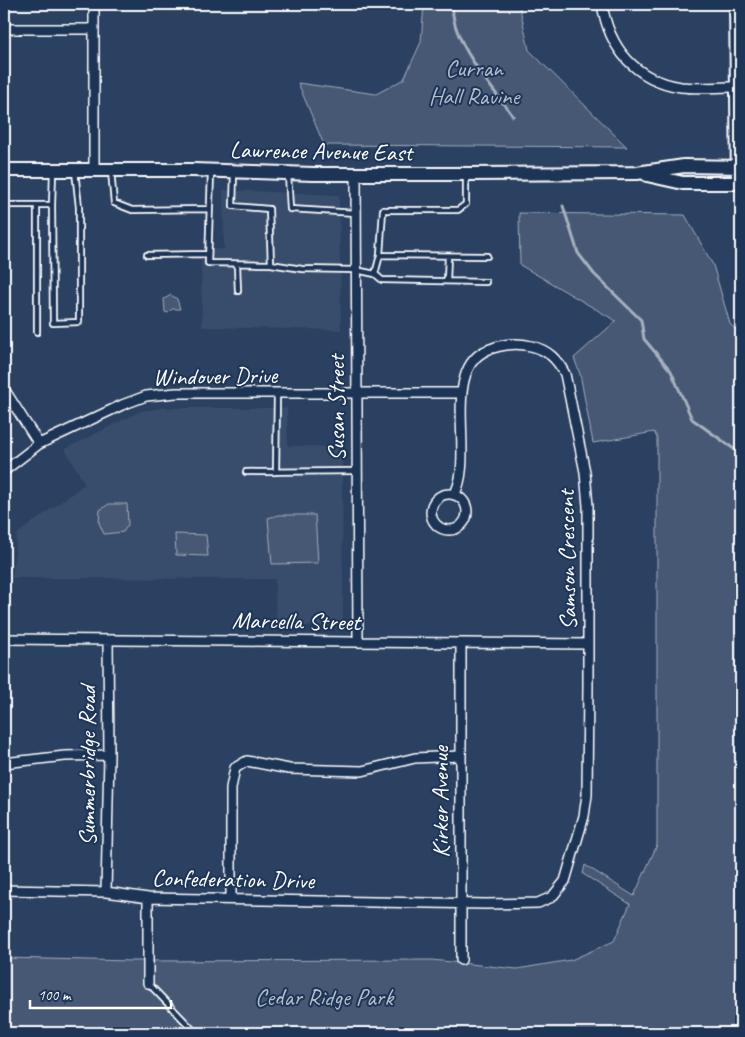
<svg xmlns="http://www.w3.org/2000/svg" width="745" height="1037" font-family="Caveat,sans-serif">
<style>
.built{fill:#394e6c}
.green{fill:#465975;stroke:#a2acba}
.lines{fill:none;stroke-linecap:round;stroke-linejoin:round}
.stream{stroke:#a7b1be;stroke-width:3}
.lane-casing{stroke:#fff;stroke-width:8}
.street-casing{stroke:#fff;stroke-width:12}
.secondary-casing{stroke:#fff;stroke-width:16}
.lane{stroke:#1d3557;stroke-width:4.5}
.street{stroke:#1d3557;stroke-width:9}
.secondary{stroke:#1d3557;stroke-width:12}
.labels{text-anchor:middle;dominant-baseline:central;stroke-width:4;stroke-linejoin:round;paint-order:stroke}
.park-label{font-size:24px;fill:#b5bdc8;stroke:#1d3557}
.street-label{font-size:24px;fill:#fff;stroke:#1d3557}
</style>
<rect width="100%" height="100%" fill="#2a4161"/>
<filter id="ink" filterUnits="userSpaceOnUse"><feTurbulence type="fractalNoise" baseFrequency=".02" numOctaves="2"/><feDisplacementMap in="SourceGraphic" scale="10" xChannelSelector="R" yChannelSelector="G"/><feConvolveMatrix kernelMatrix="1 2 1 2 8 2 1 2 1" color-interpolation-filters="sRGB"/></filter>
<g filter="url(#ink)">
<path class="built" d="M223,190L339,195L341,330L202,327L201,250L224,249Z
M163,408H287L288,446L342,447L343,626H276L275,579L12,578L17,534L85,484L65,449L141,411Z"/>
<path class="green" d="M424,4H519L529,50L627,147L324,145L298,83L376,94L404,79L421,42Z
M519,213L685,215L713,265L730,324L741,335V1033H6L4,1031V958L132,961L432,960L517,969L571,960L614,941L630,904L583,874L585,865L634,896L657,845V438L654,432L593,443L580,374L574,358L616,321L520,265Z
M171,295L177,299L180,309H172L168,313L165,312L164,299Z
M109,504H127L128,525L123,532L104,534L99,523L100,510Z
M278,515H315L318,563L272,564L268,518Z
M175,534L206,535L208,556L176,555Z"/>
<g class="lines">
<path class="stream" d="M453,4C448,38 494,90 513,116
M563,206L578,253L594,274L641,320L644,339L671,371L692,419L741,454"/>
<g class="lane-casing">
<path id="lane" d="M111,171L114,203L132,210L208,209
M211,173L208,263L271,264
M234,173L233,206L269,209L271,264L302,269L356,270L375,274L380,255L383,210H458L466,204V176
M288,174L290,209L356,213
M4,205H52L53,172
M52,205L53,323L79,322V207L75,171
M147,255L207,254
M380,255L487,256
M237,265L238,291
M375,274L382,280L486,282
M447,281L448,256
M37,332V205
M246,472L357,471
M276,472L277,394
M148,983L196,1033"/>
</g>
<g class="street-casing">
<path id="street" d="M94,4V169
M602,4C609,48 635,80 681,87C698,89 717,87 735,87
M4,29H93
M356,173L358,641
M4,389L39,444
M4,471L39,444L122,405L146,396L176,393H462
M431 512a18 18 0 1 1 36 0a18 18 0 1 1-36 0Z
M4,639L587,644
M461,643V960
M4,763L65,756L109,755
M4,890L106,892L148,898L486,904L538,903L552,897L565,881L584,816L587,795L588,686V506L585,472L565,374C557,359 548,350 531,346C519,343 505,344 493,348C437,363 477,458 454,495
M106,892L109,755L108,640
M148,898V983
M231,899V788L235,768L247,761L289,769L362,771L415,758L460,756"/>
</g>
<g class="secondary-casing">
<path id="secondary" d="M736,4L738,183
M4,170H193L313,174H466L637,173L684,166L741,167
M647,175L683,183H741"/>
</g>
<use href="#lane" class="lane"/>
<use href="#street" class="street"/>
<use href="#secondary" class="secondary"/>
</g>
</g>
<g class="labels">
<g class="park-label">
<text x="474" y="68">Curran<tspan x="474" dy="28">Hall Ravine</tspan></text>
<text x="324" y="997">Cedar Ridge Park</text>
</g>
<g class="street-label">
<text transform="translate(321 151) rotate(1)">Lawrence Avenue East</text>
<text transform="translate(215 376) rotate(-1)">Windover Drive</text>
<text transform="translate(336 408) rotate(-90)">Susan Street</text>
<text transform="translate(567 560) rotate(-91)">Samson Crescent</text>
<text transform="translate(296 621) rotate(1)">Marcella Street</text>
<text transform="translate(87 766) rotate(-90)">Summerbridge Road</text>
<text transform="translate(440 802) rotate(-90)">Kirker Avenue</text>
<text transform="translate(233 879) rotate(1)">Confederation Drive</text>
</g>
</g>
<rect width="745" height="1037" fill="none" stroke="#1d3557" stroke-width="20"/>
<rect x="10" y="10" width="725" height="1017" fill="none" stroke="#fff" stroke-width="2" filter="url(#ink)"/>
<path d="M30 1000v8h141v-8" fill="none" stroke="#ffffff" stroke-width="2.5"/>
<text x="38" y="1000" font-size="15" fill="#ffffff" stroke="#1d3557" stroke-width="4" paint-order="stroke">100 m</text>
</svg>
